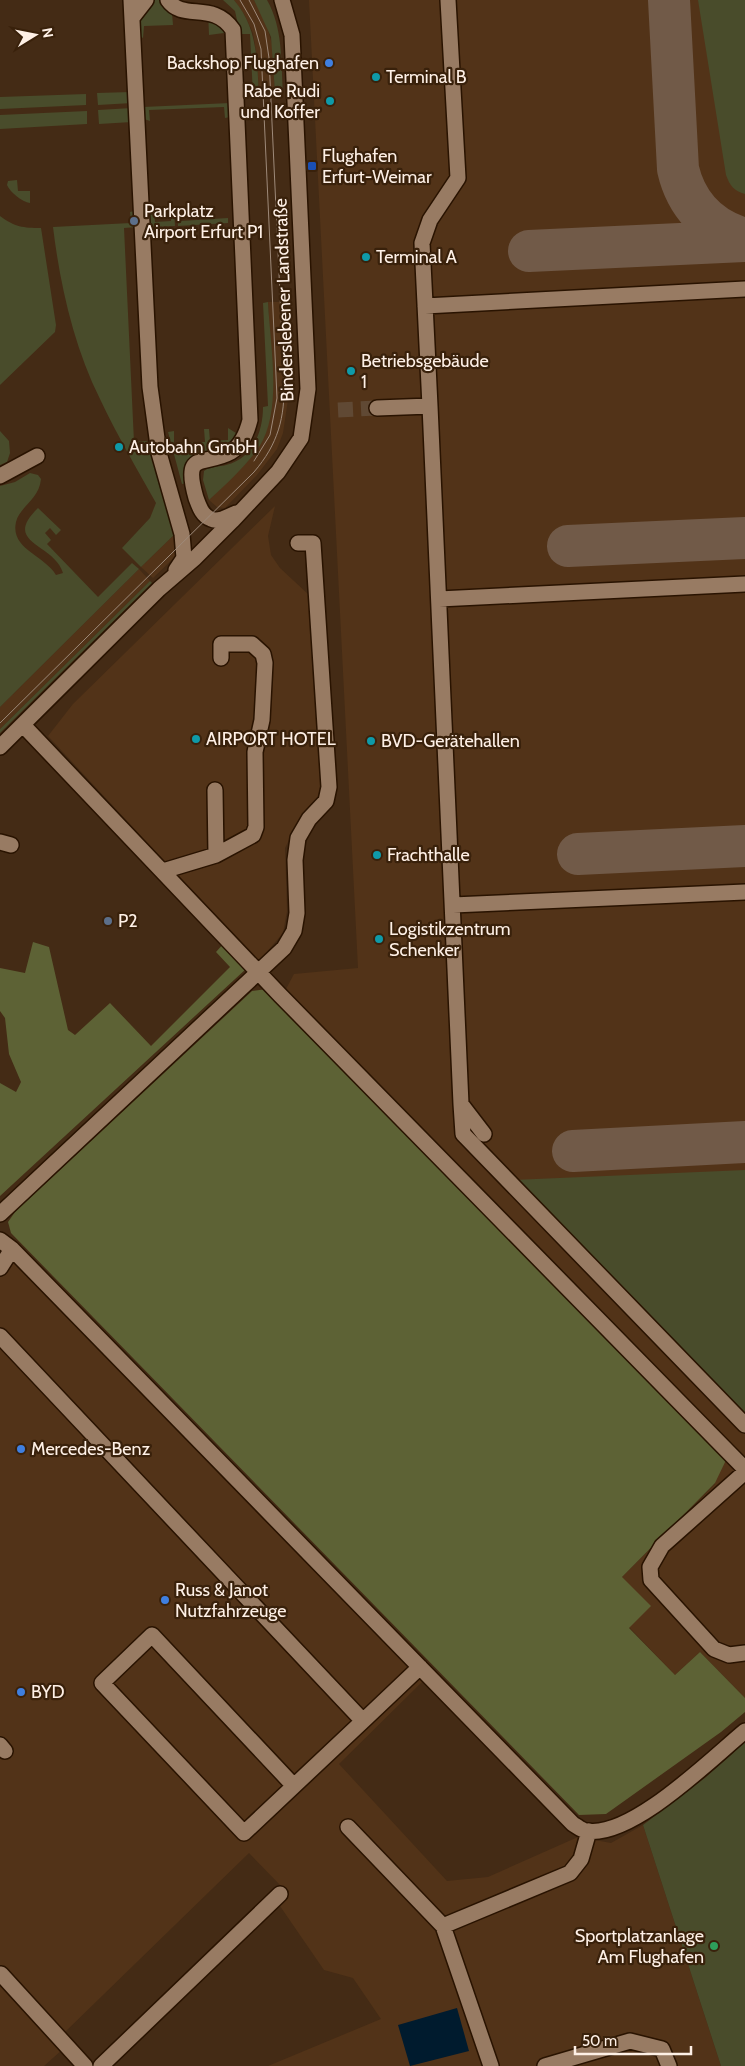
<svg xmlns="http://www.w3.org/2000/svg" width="745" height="2066" font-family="Cabin,sans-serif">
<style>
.built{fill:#523318}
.green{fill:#494c2b}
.forest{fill:#5d6235}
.water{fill:#001b2e}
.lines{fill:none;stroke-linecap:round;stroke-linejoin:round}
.taxiway{stroke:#715a48;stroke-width:42}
.minor-tunnel{stroke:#604934;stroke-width:15;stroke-dasharray:15 8;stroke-linecap:butt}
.minor-casing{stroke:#291300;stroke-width:18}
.minor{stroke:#987b63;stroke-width:15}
.tram{stroke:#9e8a7a;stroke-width:1}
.shop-dot{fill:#3f7fe0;stroke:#39210b;stroke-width:2}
.culture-dot{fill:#0f9aa8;stroke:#39210b;stroke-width:2}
.transit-dot{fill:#1a4fb4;stroke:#39210b;stroke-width:2}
.service-dot{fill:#5c6f8a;stroke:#39210b;stroke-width:2}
.leisure-dot{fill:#2e9e5b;stroke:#39210b;stroke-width:2}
.labels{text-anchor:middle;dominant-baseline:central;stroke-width:4.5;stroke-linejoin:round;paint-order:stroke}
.poi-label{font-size:18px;fill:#fef0e6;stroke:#39210b;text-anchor:start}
.street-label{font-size:18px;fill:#fef0e6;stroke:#39210b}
</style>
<rect width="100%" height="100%" fill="#442b15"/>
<path class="built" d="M234,0H254L265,20L272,44L275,95L259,96L257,57L253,33L244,14Z
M309,0H745V1698L700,1652L675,1675L629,1627L622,1577L715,1484L277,998L286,989L294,974L358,968Z
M268,302H284L289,393L283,433L277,449L257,475L225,508L217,507L209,500L247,462L264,437L273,393Z
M275,506L268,536L271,555L280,568L309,595L315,610L324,780L316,801L297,824L285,848L287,911L283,933L258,962L48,736L73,704Z
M177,532L180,552L153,578L141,567Z
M139,569L150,581L0,729V707Z
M0,1252L20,1268L422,1682L339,1764L447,1881L488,1877L578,1837L611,1843L643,1825L721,2066H268L381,2019L353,1978L324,1970L271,1893L280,1885L249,1853L65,2032L63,2049L44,2066H0Z"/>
<path class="green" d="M150,0H161L165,9L172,13L173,25L144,26L143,38L140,36L139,19Z
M223,0H234C258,28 257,61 259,96H253L250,34H240L235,11Z
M254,0H267C283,28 281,61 283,93H275L271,37Z
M698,0H745V194C734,191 730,186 726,175Z
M208,11L225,31L224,33L209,35Z
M131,92L132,103L98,105L97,93Z
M86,94V105L0,109V97Z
M230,103V117L225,118L224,107L149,110L150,121L144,119L143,107Z
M132,108V122L99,124L98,110Z
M87,111V124L0,129V115Z
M17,180L18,191H30V203C22,202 10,192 7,185L8,181Z
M171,210H174L175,226L149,227L150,211H154L155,222L171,221Z
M177,210H180L181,221L228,218V223L178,226Z
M134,211L137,227L124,228L134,442L147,441L153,452L151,454L156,472L161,477L177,532L141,567L122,548L150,518L156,503C137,469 117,435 100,399C74,347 60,285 53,227L131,223L130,212Z
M0,216C15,227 23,228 41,228L56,325L55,332L0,385Z
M268,302C270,345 283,410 259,447C245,467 226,484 209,500L203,480L204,471C210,466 219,467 226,465C253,459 263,431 263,407L268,406L263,303Z
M228,428L236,433L234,442L220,450L200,454L187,483L182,484L168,432L174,431V443L205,442L204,429H209L210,441L228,440Z
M0,431L9,441L10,453L7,462L0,465Z
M30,473L38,475L41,479C39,500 20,506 16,522C10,549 44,555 56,575L63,573C54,543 1,544 38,508L61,530L56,535L50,528L45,533L51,540L47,544L98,597L132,563L139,569L0,707V486L15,482Z
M150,581L152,583L0,733V729Z
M745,1170V1416L513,1180Z
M745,1742V2066H721L643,1825L706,1777Z"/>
<path class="forest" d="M33,942L49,947L68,1030L75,1035L110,1003L151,1046L230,967L216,952L224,943L247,968L0,1196V1083L16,1092L21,1082L9,1054L5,1018L0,1011V968L25,973Z
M267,989L727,1458L715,1483L622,1577L651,1606L629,1628L675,1675L700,1652L745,1698V1712L721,1732L606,1814L579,1815L11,1233L8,1222L15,1212L252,991Z"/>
<path class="water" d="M457,2008L469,2051L410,2066L398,2025Z"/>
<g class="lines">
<path class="taxiway" d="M669,0L678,169C686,204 709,229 745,239
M529,251L745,241
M568,546L745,538
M578,854L745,846
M573,1151L745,1142"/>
<path class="minor-tunnel" d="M338,410L377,408"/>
<g class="minor-casing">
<path id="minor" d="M131,0L150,387L159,453L182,534L184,558L176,570
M168,0C183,22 213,0 233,30L250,420C247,432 242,445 231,452C204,467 182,449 196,498C199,506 202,516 211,519C219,523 228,516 236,513
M132,18L146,0
M425,306L745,289
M430,406L461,1104L484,1134
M377,408L430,406L422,243L430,220L458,178L448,0
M0,476L37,456
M439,599L745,584
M23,725L280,995L745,1469
M0,747L159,589L195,558L232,521L278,472L301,438L308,389L292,35L282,0
M0,842L11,845
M216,855L253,835L256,827L255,752L262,720L265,663L263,654L252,644H221V658
M163,871L216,855L215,790
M453,905L745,892
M461,1104L463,1134L745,1425
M0,1214L284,948L294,931L297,913L295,860L298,838L309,819L326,801L329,787L313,543H298
M0,1240L12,1249L573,1824C577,1826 582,1831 587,1831C632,1838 711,1759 745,1731
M0,1268L12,1249
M0,1336L363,1721L420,1667
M745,1472L662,1546L650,1567L651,1580L714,1649L729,1655L745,1653
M0,1745L5,1751
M294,1786L152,1635L102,1683L244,1833L363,1721
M348,1827L443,1926L570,1873L581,1859L589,1831
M443,1926L491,2066
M1,1974L85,2066
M101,2066L280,1894
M545,2066L630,2041L662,2049L669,2066"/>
</g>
<use href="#minor" class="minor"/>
<path class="tram" d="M240,0L254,24L261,49L277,398L270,435L254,461
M0,723L254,472C278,444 285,418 284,381L269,58L265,31L249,0"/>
</g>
<g class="shop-dot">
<circle cx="329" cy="63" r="5"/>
<circle cx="21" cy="1449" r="5"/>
<circle cx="165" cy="1600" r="5"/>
<circle cx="21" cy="1692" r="5"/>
</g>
<g class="culture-dot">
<circle cx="376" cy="77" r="5"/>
<circle cx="330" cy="101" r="5"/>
<circle cx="366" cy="257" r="5"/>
<circle cx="351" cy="371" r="5"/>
<circle cx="119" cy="447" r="5"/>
<circle cx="196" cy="739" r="5"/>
<circle cx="371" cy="741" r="5"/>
<circle cx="377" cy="855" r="5"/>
<circle cx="379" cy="939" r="5"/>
</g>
<rect class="transit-dot" x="307" y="161" width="10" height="10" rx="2.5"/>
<g class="service-dot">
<circle cx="134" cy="221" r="5"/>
<circle cx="108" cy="921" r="5"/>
</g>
<circle class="leisure-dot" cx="714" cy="1946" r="5"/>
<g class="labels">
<g class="poi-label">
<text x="319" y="63" text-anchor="end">Backshop Flughafen</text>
<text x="386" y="77">Terminal B</text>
<text x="320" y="91" text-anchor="end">Rabe Rudi<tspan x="320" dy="21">und Koffer</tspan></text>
<text x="322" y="156">Flughafen<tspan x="322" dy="21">Erfurt-Weimar</tspan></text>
<text x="144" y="211">Parkplatz<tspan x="144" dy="21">Airport Erfurt P1</tspan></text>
<text x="376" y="257">Terminal A</text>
<text x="361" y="361">Betriebsgebäude<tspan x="361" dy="21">1</tspan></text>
<text x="129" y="447">Autobahn GmbH</text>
<text x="206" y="739">AIRPORT HOTEL</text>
<text x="381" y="741">BVD-Gerätehallen</text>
<text x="387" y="855">Frachthalle</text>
<text x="118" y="921">P2</text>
<text x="389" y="929">Logistikzentrum<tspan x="389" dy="21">Schenker</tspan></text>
<text x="31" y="1449">Mercedes-Benz</text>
<text x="175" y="1590">Russ &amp; Janot<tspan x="175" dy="21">Nutzfahrzeuge</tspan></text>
<text x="31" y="1692">BYD</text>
<text x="704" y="1936" text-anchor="end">Sportplatzanlage<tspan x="704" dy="21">Am Flughafen</tspan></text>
</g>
<g class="street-label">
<text transform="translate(284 300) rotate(-92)">Binderslebener Landstraße</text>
</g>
</g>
<g transform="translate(35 35) rotate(80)" stroke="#39210b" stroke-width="4" paint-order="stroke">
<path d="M0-4L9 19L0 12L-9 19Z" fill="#fef0e6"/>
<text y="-8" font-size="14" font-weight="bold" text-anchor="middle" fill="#fef0e6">N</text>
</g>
<path d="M575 2046v8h116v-8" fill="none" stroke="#fef0e6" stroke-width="2.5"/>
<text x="582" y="2046" font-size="15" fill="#fef0e6" stroke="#39210b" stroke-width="4" paint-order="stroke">50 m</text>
</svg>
